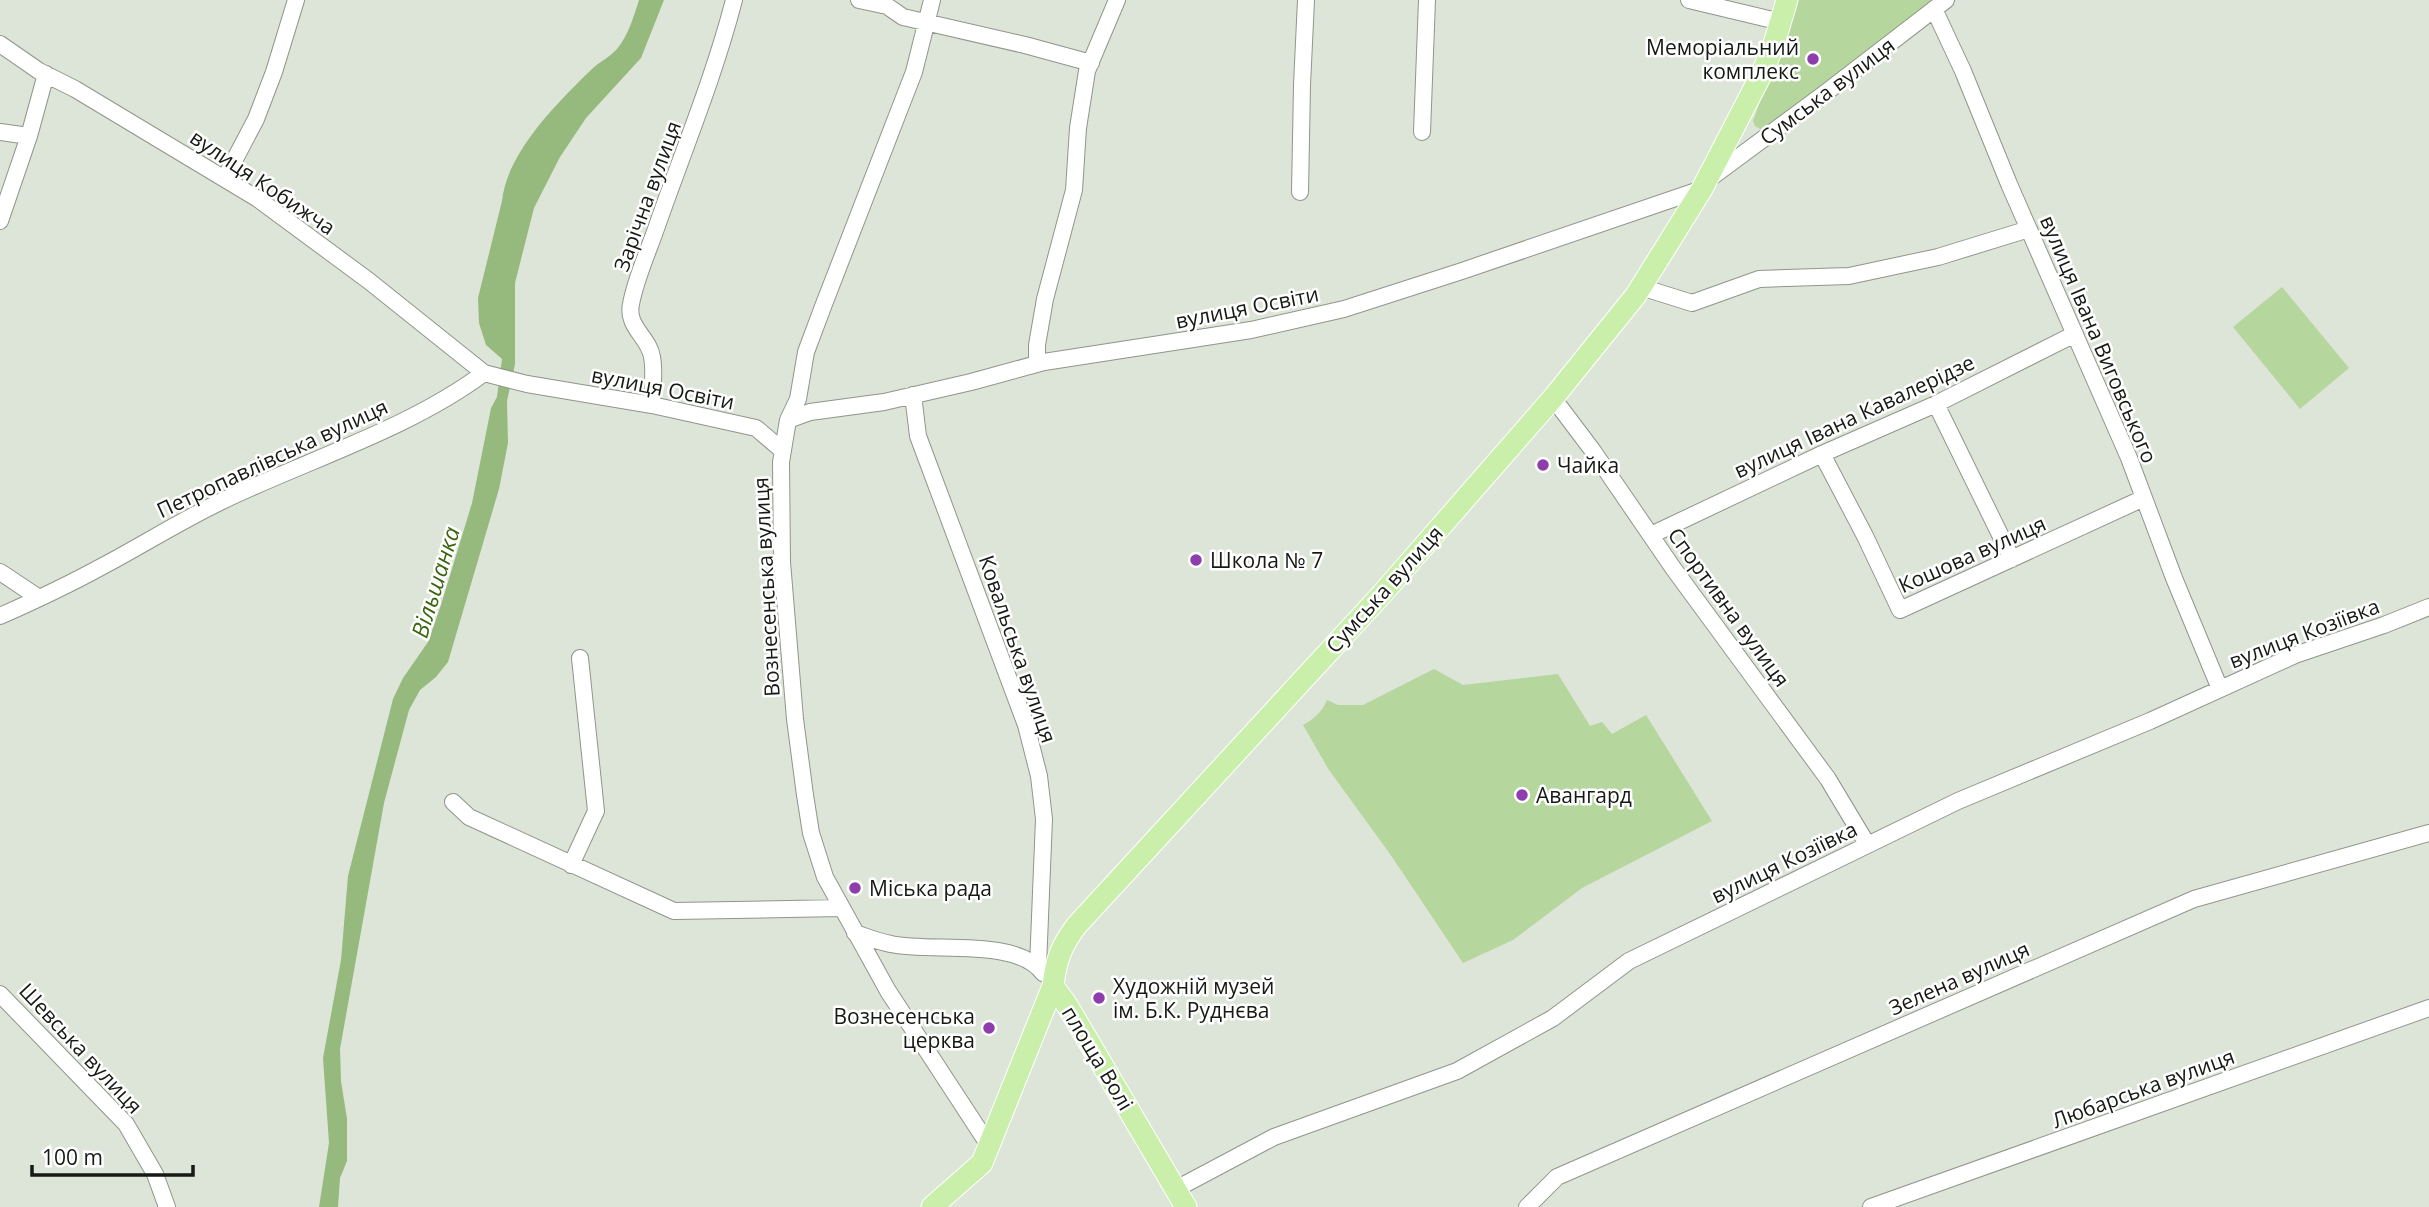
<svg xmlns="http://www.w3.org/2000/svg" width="2429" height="1207" font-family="'Open Sans',sans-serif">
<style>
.green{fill:#b5d69d}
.water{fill:#96b97d}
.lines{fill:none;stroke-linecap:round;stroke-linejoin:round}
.minor-casing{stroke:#8f968a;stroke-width:18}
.major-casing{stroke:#fff;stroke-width:23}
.minor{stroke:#fff;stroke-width:16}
.major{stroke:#c9efaa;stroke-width:21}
.poi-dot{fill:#8e3dad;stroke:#fff;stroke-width:2.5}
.labels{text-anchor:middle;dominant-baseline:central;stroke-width:5;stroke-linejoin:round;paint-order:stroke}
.poi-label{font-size:21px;fill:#161914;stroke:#fff;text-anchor:start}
.street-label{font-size:21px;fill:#161914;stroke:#fff}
.water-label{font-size:23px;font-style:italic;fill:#3b650e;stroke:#fff}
</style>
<rect width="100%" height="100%" fill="#dde5d8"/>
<path class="green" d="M1793,0H1935L1762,130L1755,126L1753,121L1790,17Z
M2282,287L2349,368L2300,409L2233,327Z
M1434,669L1463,685L1558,674L1590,726L1602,722L1612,734L1646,715L1712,821L1582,888L1513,940L1463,963L1390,854L1329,770L1303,725C1314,719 1322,712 1327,700L1338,705H1363Z"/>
<path class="water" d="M639,0H664L641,58L586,118L560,157L534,208L515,283V364L507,401L508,443L499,489L448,662L436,677L420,690L409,710L384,803L340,1049L341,1081L347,1119V1161L340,1178L338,1207H319L329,1143L323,1058L341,960L348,876L393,699L403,678L428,642L441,605L472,503L491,408L497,397L502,359L486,345L479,323L478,298L502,201C507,152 558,102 592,69C599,62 610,57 617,49C628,36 634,16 639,0Z"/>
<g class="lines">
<g class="minor-casing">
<path id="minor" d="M859,0L887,6L903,17L1025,45L1091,63
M932,0L914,72L824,304L806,352L798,399L788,420L781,462L782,562L795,719L805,795L811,833L825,877L888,991L990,1147
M1689,0L1781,22
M1934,9L1963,71L2009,184L2129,458L2174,578L2220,689
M0,44L39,71L75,89L258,199L369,281L484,373L527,384L652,405L756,428L783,451
M0,132L29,136
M1422,132L1427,0
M225,178L256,119L274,72L296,0
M1709,179L1824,94L1946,0
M1300,192L1302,85L1306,0
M0,221L29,136L46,74
M1641,287L1692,303L1759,279L1849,276L1938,257L2029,229
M1037,364V345L1045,299L1074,190L1078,128L1087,71L1117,0
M913,395L918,436L1026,725L1039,776L1044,819L1038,966
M1553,398L1593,451L1673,568L1828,779L1867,844
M1936,404L2012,559
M652,405C652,390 655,372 652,357C649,337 626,327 631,304C636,277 649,250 658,223C684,149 714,77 734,0
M788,420L810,412L884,402L971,382L1044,362L1251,330L1344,309L1462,271L1702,189
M1822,454L1865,536L1900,610L2144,498
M1651,535L1822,454L1936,404L2075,334
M0,572L39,598
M0,616C34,601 68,585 101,567C141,546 180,521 222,501C307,460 409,429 484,373
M453,802L469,817L674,911L841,908
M571,865L596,811L580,658
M855,933C867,937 879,942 891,944C932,953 1016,937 1043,973
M0,994L126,1124L155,1174L167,1207
M1176,1189L1274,1137L1457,1071L1553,1018L1629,961L1958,801L2150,721L2295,655L2384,625L2429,607
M1527,1207L1557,1177L2194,899L2429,833
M1871,1207L2429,1008"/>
</g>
<g class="major-casing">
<path id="major" d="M1053,986L1067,1005L1186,1207
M932,1207L982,1163L1053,986C1056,960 1061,946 1077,925L1382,594L1553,398L1636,295L1702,189L1761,75L1773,47L1787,0"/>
</g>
<use href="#minor" class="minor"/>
<use href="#major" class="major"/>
</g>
<g class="poi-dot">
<circle cx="1813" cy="59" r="7"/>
<circle cx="1543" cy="465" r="7"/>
<circle cx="1196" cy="560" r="7"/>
<circle cx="1522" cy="795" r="7"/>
<circle cx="855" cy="888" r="7"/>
<circle cx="1099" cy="998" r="7"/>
<circle cx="989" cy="1028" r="7"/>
</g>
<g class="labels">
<g class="poi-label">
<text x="1799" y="47" text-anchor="end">Меморіальний<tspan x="1799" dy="24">комплекс</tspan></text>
<text x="1557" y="465">Чайка</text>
<text x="1210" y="560">Школа № 7</text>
<text x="1536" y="795">Авангард</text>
<text x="869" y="888">Міська рада</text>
<text x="1113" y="986">Художній музей<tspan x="1113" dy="24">ім. Б.К. Руднєва</tspan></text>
<text x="975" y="1016" text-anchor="end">Вознесенська<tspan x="975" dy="24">церква</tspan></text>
</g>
<g class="street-label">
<text transform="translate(1827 91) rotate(-37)">Сумська вулиця</text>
<text transform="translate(263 182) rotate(34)">вулиця Кобижча</text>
<text transform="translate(647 196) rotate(-70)">Зарічна вулиця</text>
<text transform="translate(1247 307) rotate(-11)">вулиця Освіти</text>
<text transform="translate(2099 339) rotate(67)">вулиця Івана Виговського</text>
<text transform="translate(663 388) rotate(11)">вулиця Освіти</text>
<text transform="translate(1854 416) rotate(-25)">вулиця Івана Кавалерідзе</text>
<text transform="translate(272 458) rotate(-25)">Петропавлівська вулиця</text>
<text transform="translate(1972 554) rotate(-24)">Кошова вулиця</text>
<text transform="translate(766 587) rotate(-93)">Вознесенська вулиця</text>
<text transform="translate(1384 589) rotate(-48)">Сумська вулиця</text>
<text transform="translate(1729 607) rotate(54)">Спортивна вулиця</text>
<text transform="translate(2304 633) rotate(-21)">вулиця Козіївка</text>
<text transform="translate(1018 649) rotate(71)">Ковальська вулиця</text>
<text transform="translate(1784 862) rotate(-26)">вулиця Козіївка</text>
<text transform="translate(1959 978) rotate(-24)">Зелена вулиця</text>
<text transform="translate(81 1048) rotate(47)">Шевська вулиця</text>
<text transform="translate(1098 1058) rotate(59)">площа Волі</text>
<text transform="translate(2143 1088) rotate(-20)">Любарська вулиця</text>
</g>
<g class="water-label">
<text transform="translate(435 582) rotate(-73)">Вільшанка</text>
</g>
</g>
<path d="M32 1165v10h161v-10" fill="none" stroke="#161914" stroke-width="3.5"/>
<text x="42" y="1165" font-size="21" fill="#161914" stroke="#ffffff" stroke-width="5" paint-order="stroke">100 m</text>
</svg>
